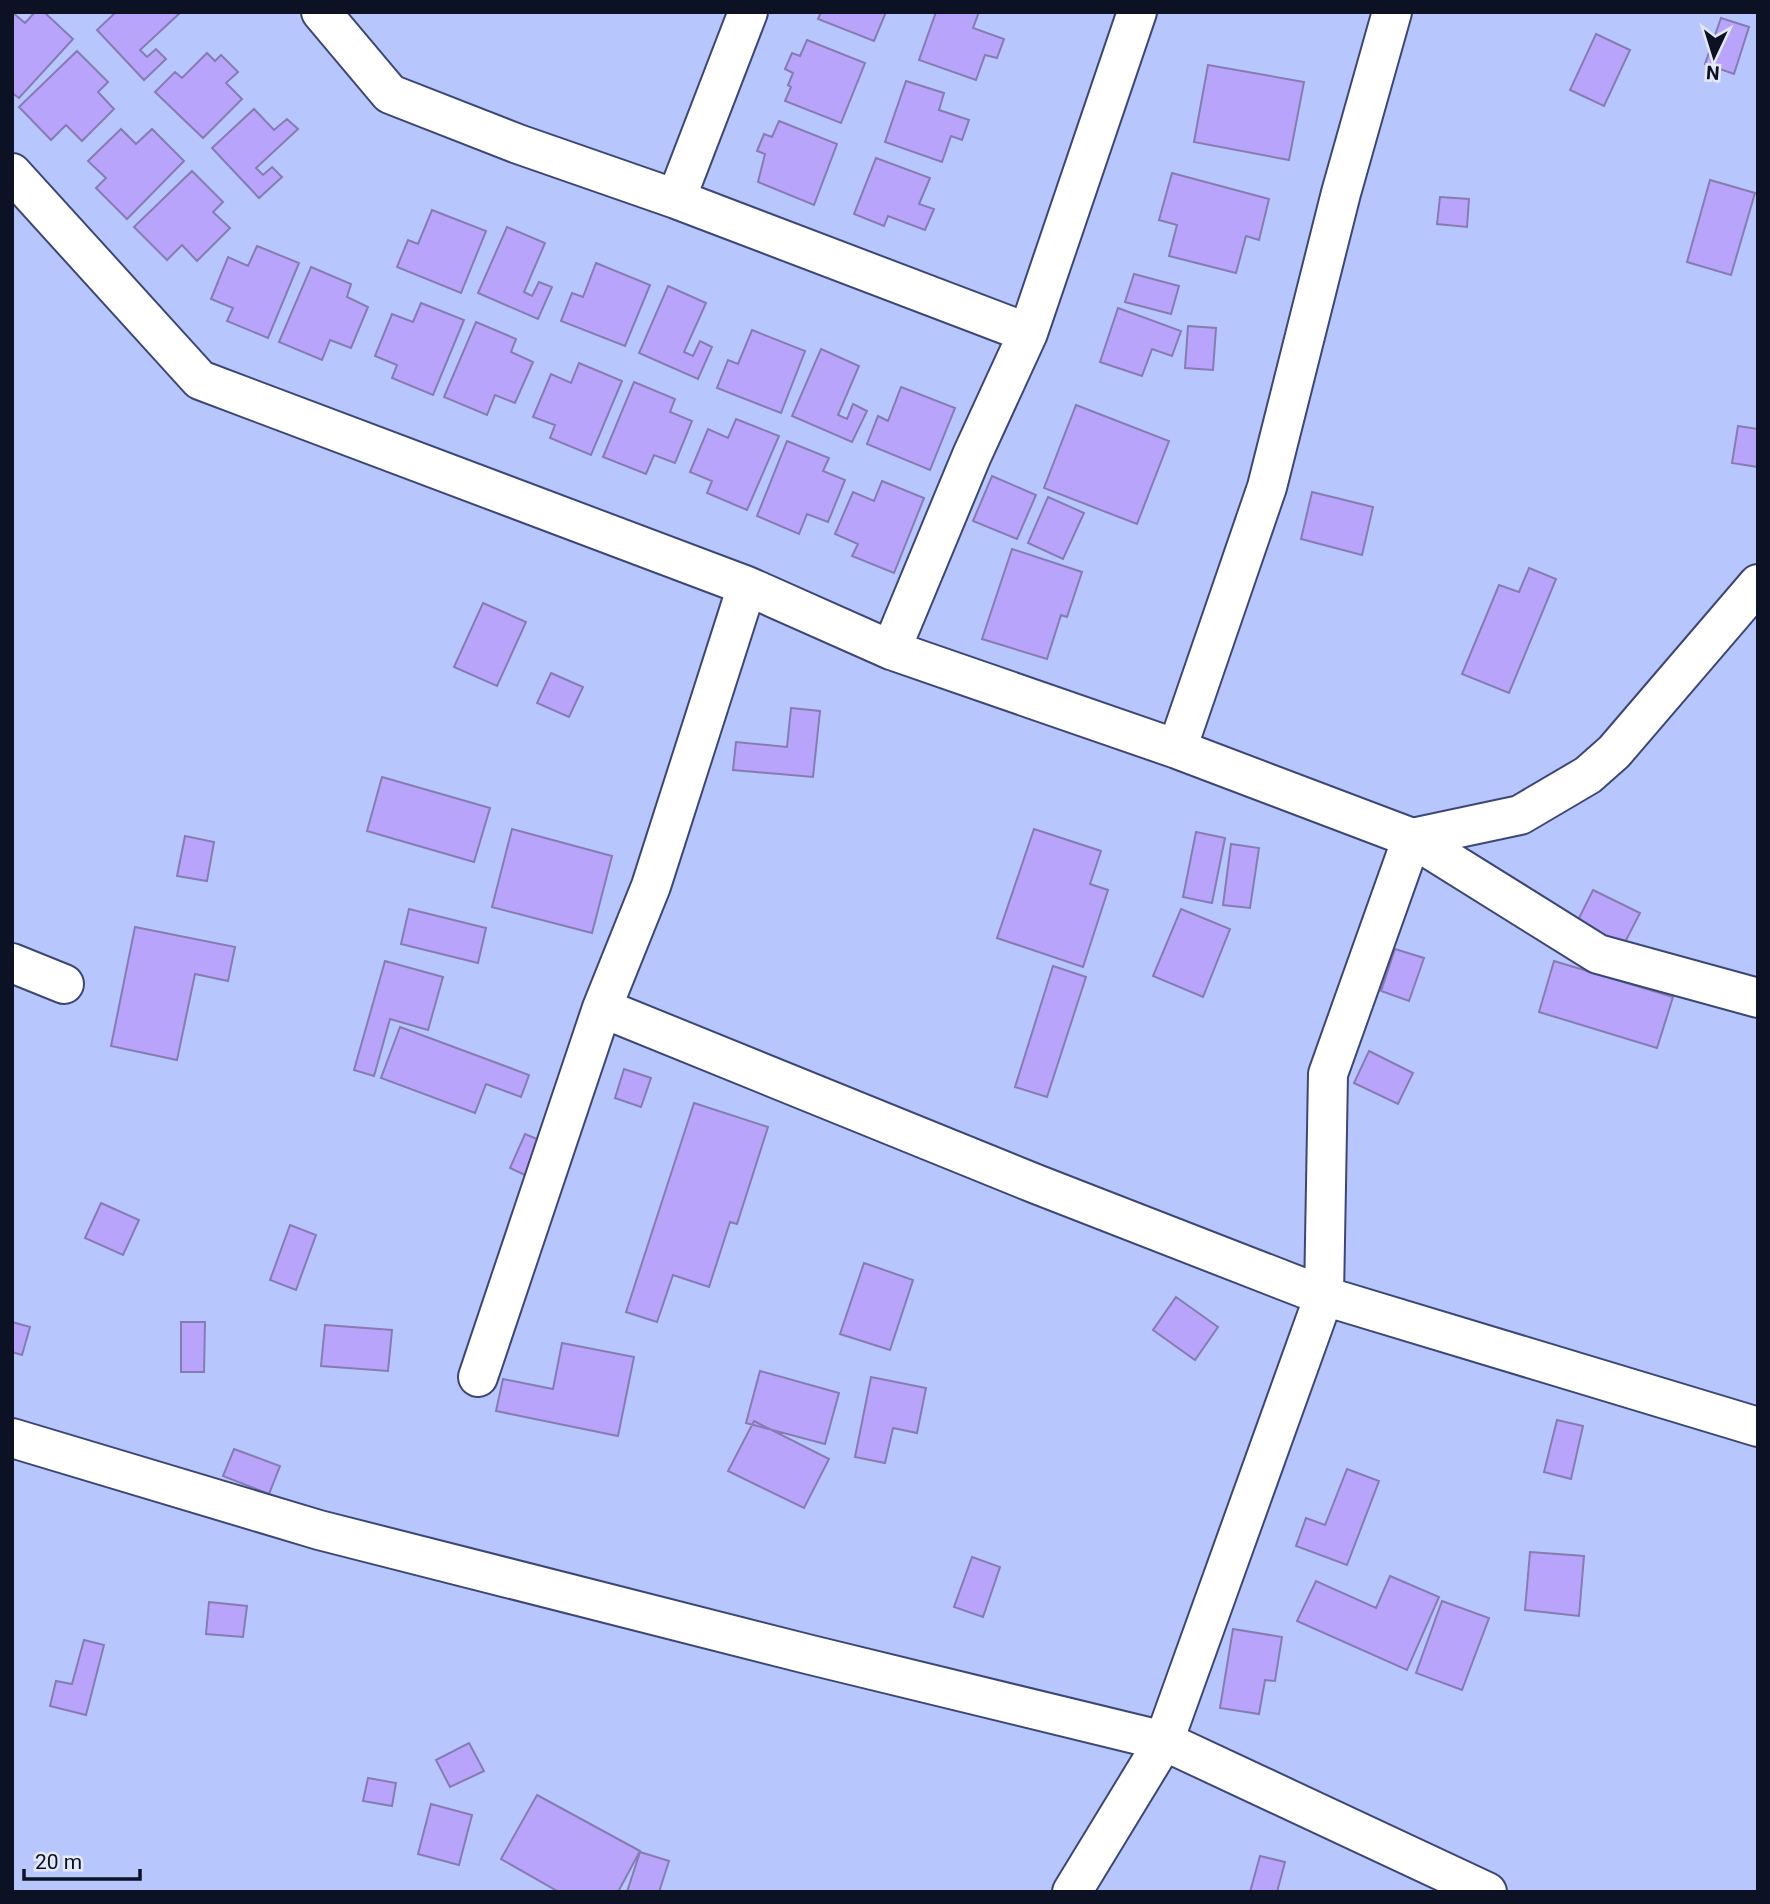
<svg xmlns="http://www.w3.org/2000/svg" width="1770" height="1904" font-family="Roboto,sans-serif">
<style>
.building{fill:#b8a5fb;stroke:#877cb1;stroke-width:2}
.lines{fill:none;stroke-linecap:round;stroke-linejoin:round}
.minor-casing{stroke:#3c4776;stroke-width:42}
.minor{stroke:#fff;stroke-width:38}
</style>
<rect width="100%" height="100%" fill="#b7c6fd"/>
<path class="building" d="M12,12L25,23L35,12H44L73,39L19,98L12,93Z
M116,12H181L140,50L147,57L156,49L166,59L144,80L97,30Z
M821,12H886L874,41L818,19Z
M936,12H979L973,28L1004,39L997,58L985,55L976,80L919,60Z
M1721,18L1749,27L1734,74L1705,64Z
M1596,34L1630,50L1604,106L1570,90Z
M807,40L865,63L841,123L785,101L791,87L788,85L793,73L785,69L792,53L800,56Z
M77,51L108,82L98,92L114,109L82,141L66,125L51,140L19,107Z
M207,53L215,61L221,55L238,72L226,83L242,99L203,138L155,92L175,72L182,78Z
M1208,65L1304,82L1289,160L1194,142Z
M906,81L944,93L939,110L969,120L962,140L951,136L942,162L885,142Z
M254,109L274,130L287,119L298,129L256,168L263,175L272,167L282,177L259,198L212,148Z
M779,121L837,144L814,205L758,182L765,154L757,151L764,134L772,137Z
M121,129L136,144L152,129L184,161L127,219L96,188L106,178L88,161Z
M876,158L930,178L919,204L934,209L925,230L888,216L884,226L854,214Z
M192,171L223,202L213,212L230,228L197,261L182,245L167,260L134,227Z
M1172,173L1269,199L1259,240L1246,236L1236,273L1169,256L1177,225L1159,220Z
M1710,180L1755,193L1731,275L1687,262Z
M1440,197L1469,199L1467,227L1437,224Z
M432,210L486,231L461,293L397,267L408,240L418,244Z
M507,227L545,243L524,292L532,296L539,282L552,287L538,319L478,293Z
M257,246L299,263L268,338L227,321L233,308L211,299L228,257L248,266Z
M596,263L650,285L625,346L561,321L572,293L583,297Z
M311,267L351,284L347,297L368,307L351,348L330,340L322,360L279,342Z
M1134,274L1179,286L1171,314L1125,302Z
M668,286L706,303L684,352L693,356L700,341L712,347L698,379L639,353Z
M421,303L464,320L433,395L392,378L397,365L375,356L392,314L413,322Z
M1118,308L1181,331L1172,356L1152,349L1142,376L1100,362Z
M476,322L516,339L511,352L533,362L515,403L495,395L487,415L444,397Z
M1188,326L1216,328L1213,370L1185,368Z
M752,330L805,351L781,413L717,388L728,360L738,364Z
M821,349L859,366L838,415L847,419L853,404L867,411L852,442L792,416Z
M579,363L622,381L591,455L550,438L555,425L533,417L551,374L571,383Z
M634,382L675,399L670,412L692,421L675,463L654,455L646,474L603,457Z
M901,387L955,408L930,470L867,444L878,416L888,421Z
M1076,405L1169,441L1137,524L1044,488Z
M736,419L779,436L747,510L707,493L712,481L690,472L708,429L728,438Z
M1738,426L1758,429V467L1732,463Z
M787,441L829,458L823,471L845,480L828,522L807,514L799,534L757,516Z
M992,476L1036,495L1017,539L973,521Z
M882,481L924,498L894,573L852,556L858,544L835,534L853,492L874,501Z
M1312,492L1373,507L1362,555L1301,539Z
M1048,497L1084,513L1063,559L1028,543Z
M1012,549L1082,572L1067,617L1061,615L1047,659L982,639Z
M1529,568L1556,579L1509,693L1462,674L1499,585L1519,592Z
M483,603L526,622L497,686L454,667Z
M551,673L583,687L569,717L537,703Z
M791,708L820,711L813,777L733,770L736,742L787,747Z
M382,777L490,808L474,862L367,831Z
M512,829L612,856L592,933L492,907Z
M1034,829L1101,851L1090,884L1108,890L1083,967L997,938Z
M1196,832L1225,838L1212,903L1183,897Z
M185,836L214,842L207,881L177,876Z
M1231,844L1259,848L1250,908L1223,905Z
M1593,890L1640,913L1620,952L1574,928Z
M409,909L486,928L478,963L401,944Z
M1181,909L1230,929L1203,997L1153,976Z
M135,927L235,947L228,981L195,974L177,1060L111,1046Z
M1395,949L1424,958L1409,1001L1381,991Z
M385,961L443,977L428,1030L390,1019L374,1076L354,1070Z
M1554,961L1673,997L1657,1048L1539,1012Z
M1053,966L1086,977L1047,1097L1015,1087Z
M400,1027L529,1075L521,1097L486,1084L475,1113L381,1078Z
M1369,1051L1413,1073L1398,1104L1354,1083Z
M624,1069L651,1078L641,1107L615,1098Z
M694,1103L768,1127L737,1224L730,1222L709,1287L673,1275L657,1322L626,1312Z
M525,1134L544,1142L529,1177L510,1168Z
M101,1203L139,1220L123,1255L85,1238Z
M290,1225L316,1235L296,1290L270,1280Z
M864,1263L913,1280L890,1350L840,1334Z
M1176,1297L1218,1327L1195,1360L1153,1330Z
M12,1322L30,1327L22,1355L12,1352Z
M181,1322H205L204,1372H181Z
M325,1325L392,1330L388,1371L321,1366Z
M562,1343L634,1357L618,1436L496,1411L503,1379L553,1389Z
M760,1371L839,1393L825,1444L746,1423Z
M871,1377L926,1388L917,1433L893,1428L885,1463L855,1457Z
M1557,1420L1583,1426L1571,1479L1544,1472Z
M754,1421L829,1459L804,1508L728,1471Z
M234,1449L280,1466L269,1494L223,1476Z
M1347,1469L1379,1481L1347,1565L1296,1546L1306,1518L1325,1525Z
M1530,1552L1584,1556L1579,1616L1525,1610Z
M972,1557L1000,1567L983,1617L954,1607Z
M1390,1576L1439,1597L1407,1670L1297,1621L1316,1581L1376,1608Z
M1442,1601L1489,1618L1462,1690L1416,1673Z
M209,1602L247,1606L243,1637L206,1634Z
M1233,1629L1282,1637L1275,1681L1265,1680L1259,1714L1220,1708Z
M84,1640L104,1645L86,1715L50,1706L56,1681L72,1684Z
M469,1743L484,1771L450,1787L436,1760Z
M368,1778L396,1783L392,1806L363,1801Z
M537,1795L640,1851L618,1892H559L501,1859Z
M431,1804L472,1815L459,1865L418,1854Z
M640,1852L669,1861L659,1892H627Z
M1260,1856L1285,1862L1277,1892H1250Z"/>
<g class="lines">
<g class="minor-casing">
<path id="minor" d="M321,12L390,94L518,144L676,199L1028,333
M12,173L200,380L747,586L891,650L1177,749L1412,838L1598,954L1758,998
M676,199L748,12
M891,650L972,455L1028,333L1137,12
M1177,749L1267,487L1341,193L1392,12
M1412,838L1520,815L1588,775L1614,752L1758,584
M12,963L64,984
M602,1008L1036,1184L1324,1296L1758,1427
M478,1377L602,1008L651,886L747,586
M12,1438L319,1530L811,1655L1164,1741L1487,1892
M1072,1892L1164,1741L1324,1296L1328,1074L1412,838"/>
</g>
<use href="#minor" class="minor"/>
</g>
<rect width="1770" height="1904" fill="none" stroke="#0d1124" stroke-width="28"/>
<g transform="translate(1714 56) rotate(184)" stroke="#e4e9fa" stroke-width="5" paint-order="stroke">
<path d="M0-5L12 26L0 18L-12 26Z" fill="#0d1124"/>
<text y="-10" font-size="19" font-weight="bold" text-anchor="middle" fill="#0d1124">N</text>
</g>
<path d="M24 1869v10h116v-10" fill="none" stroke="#0d1124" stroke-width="3.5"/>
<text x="35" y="1869" font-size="21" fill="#0d1124" stroke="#e4e9fa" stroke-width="5" paint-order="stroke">20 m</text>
</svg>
